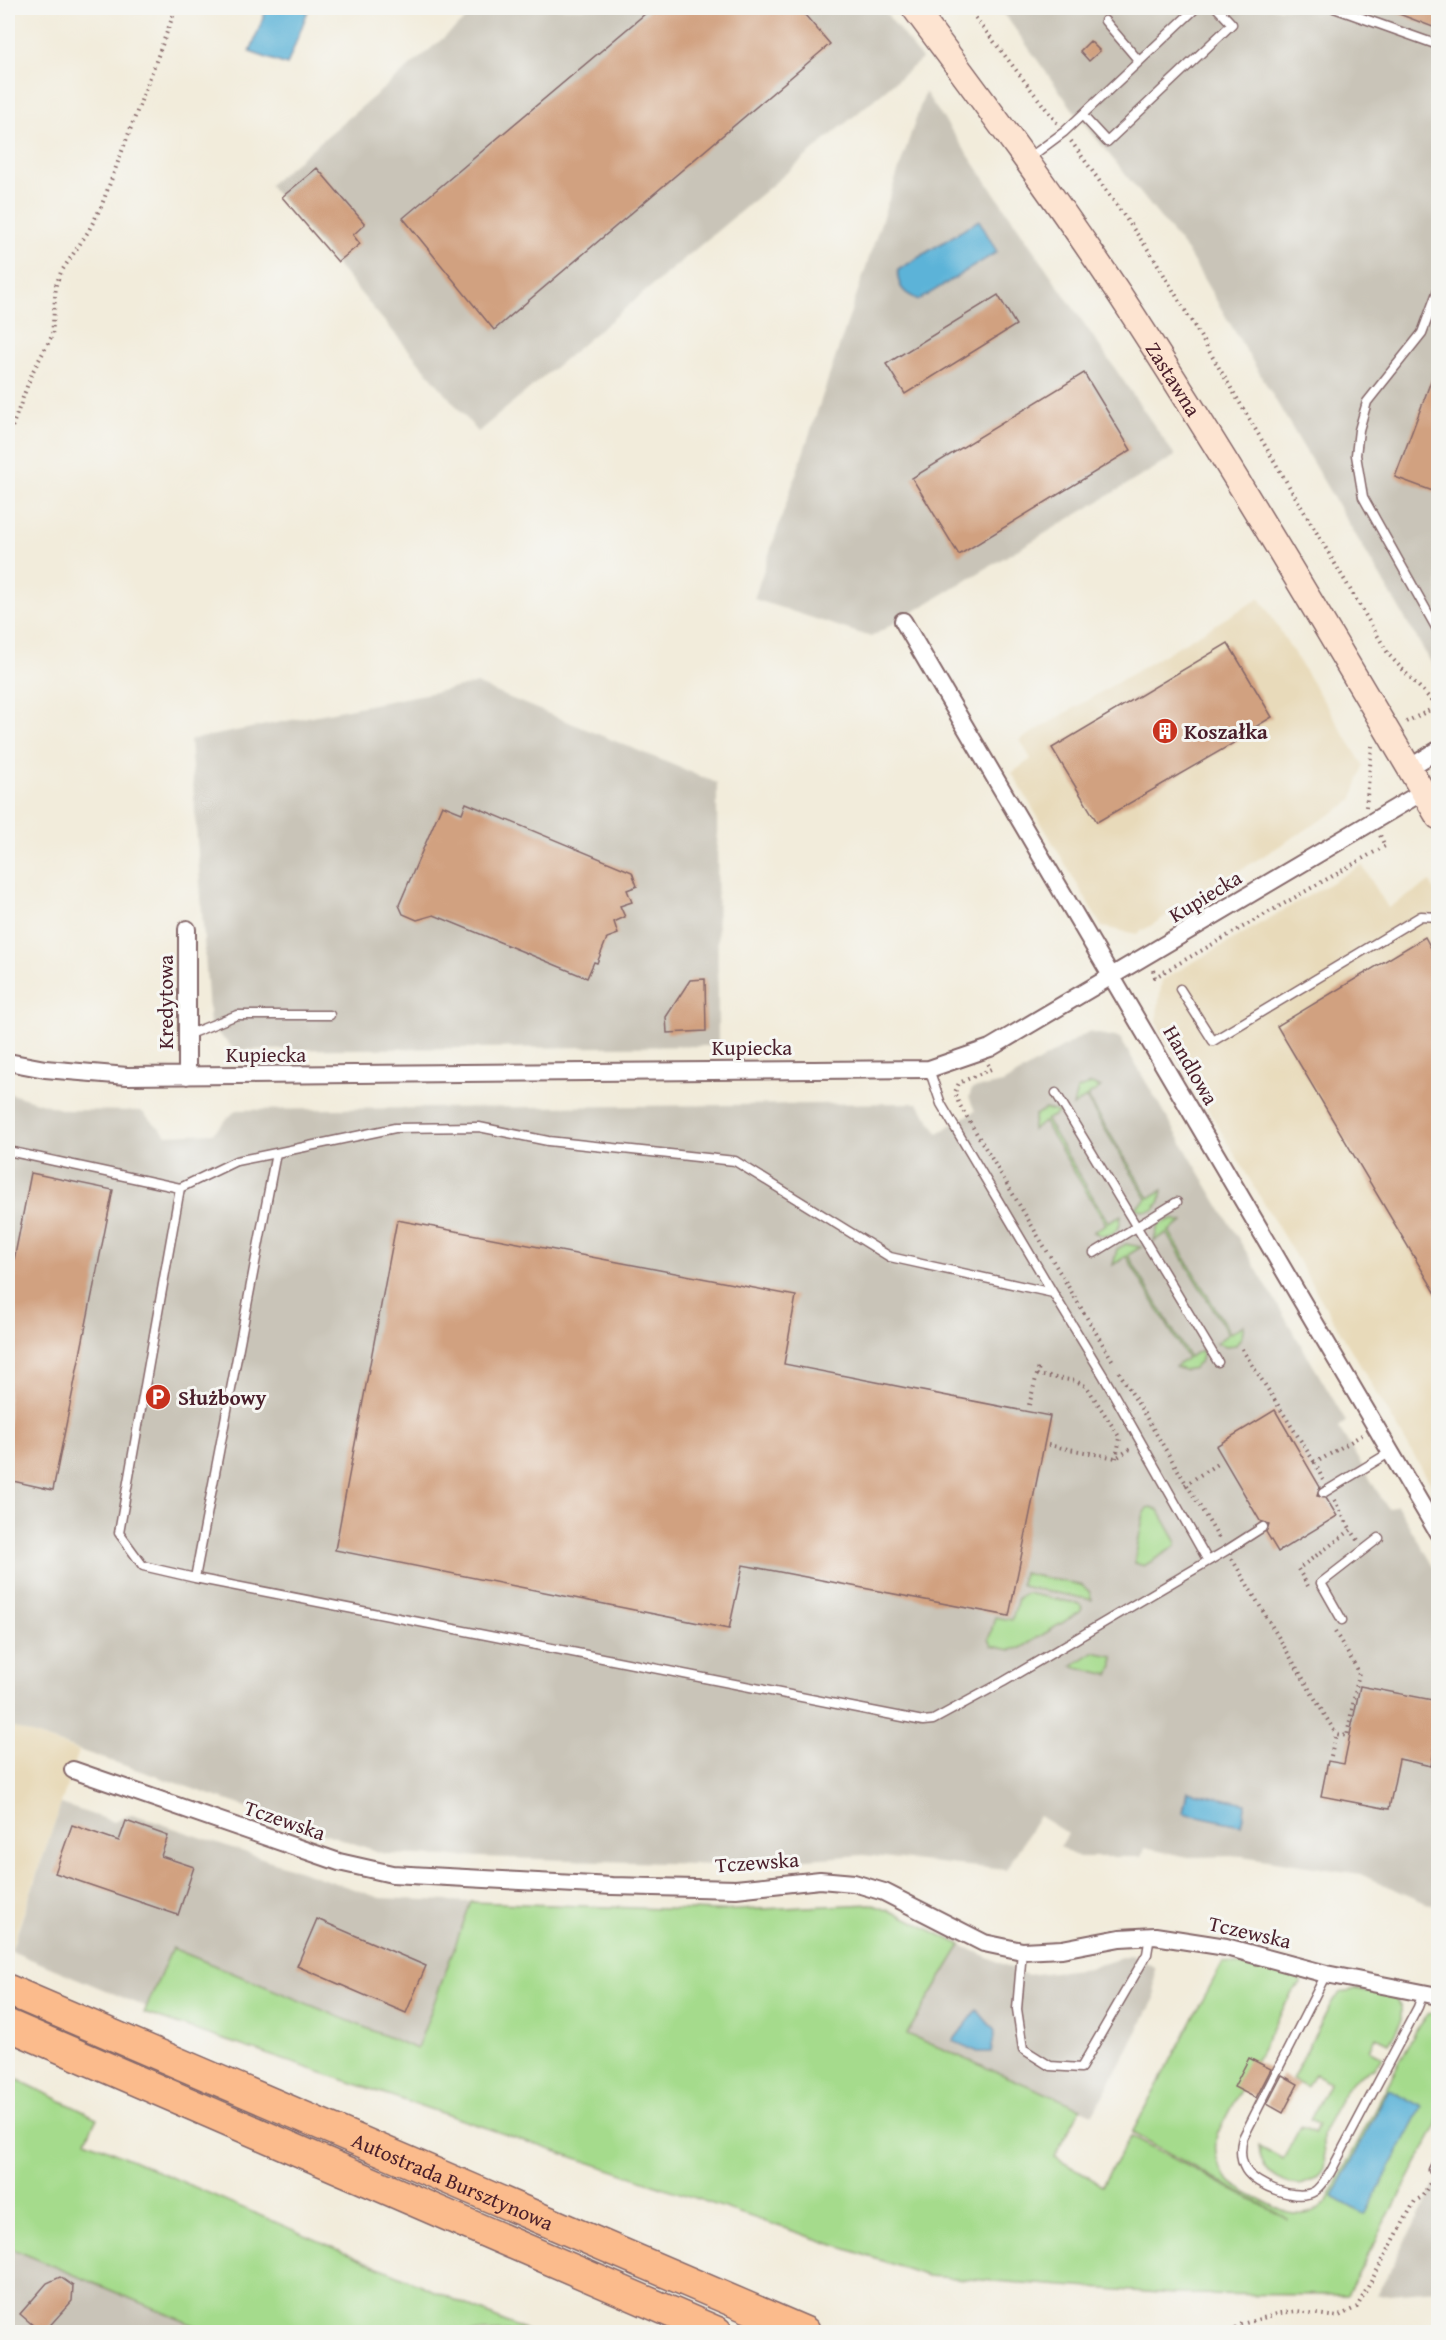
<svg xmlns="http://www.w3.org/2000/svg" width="1446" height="2340" font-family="'Gentium Book Plus',serif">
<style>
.built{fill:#e8daba}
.industrial{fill:#c9c4b8}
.green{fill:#a5db8c;stroke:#787d5c;stroke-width:1.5;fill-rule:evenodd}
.water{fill:#5bb3d8;stroke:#526982;stroke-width:1.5}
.building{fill:#d1a180}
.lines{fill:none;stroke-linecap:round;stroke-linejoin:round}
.lane-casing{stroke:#856769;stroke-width:11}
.street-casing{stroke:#856769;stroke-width:20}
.secondary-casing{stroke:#856769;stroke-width:27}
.highway-casing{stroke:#856769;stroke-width:33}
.path{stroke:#856769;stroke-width:4;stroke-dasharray:1.5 4.5;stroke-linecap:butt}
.lane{stroke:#fff;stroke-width:8}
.street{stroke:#fff;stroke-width:16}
.secondary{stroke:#fde4d1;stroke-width:24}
.highway{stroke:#fbbb8c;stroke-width:30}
.labels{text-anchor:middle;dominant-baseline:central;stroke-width:6;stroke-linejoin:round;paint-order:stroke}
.street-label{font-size:21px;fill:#4a1f2b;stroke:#f6f6f2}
.poi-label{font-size:21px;font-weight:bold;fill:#4a1f2b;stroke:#f6f6f2;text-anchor:start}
</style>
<rect width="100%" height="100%" fill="#f6f6f2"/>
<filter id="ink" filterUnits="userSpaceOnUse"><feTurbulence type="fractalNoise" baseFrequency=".0167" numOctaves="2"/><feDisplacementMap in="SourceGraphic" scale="12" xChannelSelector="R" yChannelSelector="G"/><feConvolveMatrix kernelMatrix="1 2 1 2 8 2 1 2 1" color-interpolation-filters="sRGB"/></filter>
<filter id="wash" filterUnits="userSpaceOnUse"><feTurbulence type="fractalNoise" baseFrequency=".008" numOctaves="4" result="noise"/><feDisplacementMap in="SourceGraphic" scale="24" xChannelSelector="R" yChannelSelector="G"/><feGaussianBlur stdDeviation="1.35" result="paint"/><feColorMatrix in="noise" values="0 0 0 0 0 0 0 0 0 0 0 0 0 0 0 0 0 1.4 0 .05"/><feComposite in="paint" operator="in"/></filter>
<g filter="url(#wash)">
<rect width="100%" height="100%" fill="#f2ecdb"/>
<path class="built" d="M1260,598L1363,765L1352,801L1137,934L1102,927L1012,773L1031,759L1020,740Z
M1362,865L1388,908L1430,882L1438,896V1496L1156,1022L1162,980Z
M8,1726L79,1751L10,1951L8,1949Z"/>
<path class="industrial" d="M479,8H882L922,59L478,432L269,185Z
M1000,8H1438V674L1187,251L1071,107Z
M925,92L1175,456L871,637L754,599Z
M476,684L717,783L718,1046L235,1050L210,1026L190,740Z
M1088,1032L1120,1038L1346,1421L1339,1428L1388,1509L1397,1505L1438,1575V1906L1426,1903L1360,1874L1242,1856L1189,1857L1144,1848L1141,1857H1079L1060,1847L1068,1834L1039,1816L1006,1870L863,1855L726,1865L385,1854L8,1726V1093L63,1110L141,1111L167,1135L213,1133L236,1110L918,1103L938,1133L975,1111L969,1097L972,1089L1003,1083Z
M61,1804L114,1822L132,1814L380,1898L471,1902L417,2050L172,1949L146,2007L11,1951Z
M961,1945L1027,1975L1089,1968L1132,1955L1154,1967L1155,1998L1093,2114L907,2034Z
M1438,2180V2290L1377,2295Z
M8,2247L210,2332H8Z"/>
<path class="green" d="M1091,1084L1101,1087L1087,1096L1149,1198L1162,1190L1160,1201L1154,1210L1144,1211L1135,1208L1147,1199L1086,1098L1073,1106L1077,1090Z
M1045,1109L1060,1112L1046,1120L1108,1222L1121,1215L1120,1225L1113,1234L1103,1236L1093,1232L1106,1224L1044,1122L1032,1130L1035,1115Z
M1172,1219L1183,1222L1169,1231L1230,1333L1244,1325L1242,1336L1236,1345L1226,1346L1216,1343L1228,1334L1167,1233L1154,1241L1158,1225Z
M1126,1244L1141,1247L1128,1255L1189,1357L1203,1349L1201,1360L1194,1368L1184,1370L1175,1367L1187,1358L1126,1256L1113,1265L1117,1249Z
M1152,1507L1159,1511L1176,1541V1546L1144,1566L1135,1563V1558L1144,1513L1147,1508Z
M1023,1573L1081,1585L1089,1591L1092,1600L1026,1587L1021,1584Z
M1026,1593L1080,1604L1082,1608L1080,1612L1021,1648L1010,1650L992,1646L989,1639L995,1617L1012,1620L1018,1598Z
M1093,1652L1113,1656V1666L1109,1675L1072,1666Z
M471,1902L718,1911L871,1904L903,1916L961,1945L907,2034L1081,2108L1054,2157L1102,2185L1131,2136L1288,2219L1132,2133L1223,1962L1296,1976L1300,1978L1301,1984L1292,1992L1217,2134C1207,2183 1249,2193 1285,2212C1302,2217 1312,2214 1326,2203L1417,2029L1428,2015L1438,2011V2123L1347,2295L1173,2294L927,2276L144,2013L172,1948L417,2049ZM1388,2089L1422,2107L1365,2215L1333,2197Z
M1356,1989L1391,1996L1401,2007V2022L1389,2043L1376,2037L1370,2050L1382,2057C1375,2071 1366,2071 1354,2080C1347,2086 1327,2122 1324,2132C1317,2154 1341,2171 1301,2185C1277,2184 1260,2170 1259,2146L1283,2159L1301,2126L1314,2133L1318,2125L1310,2120L1330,2082L1314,2074L1307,2087L1292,2079L1332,2002L1342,1992Z
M8,2075L97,2118L86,2140L529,2332H210L8,2247Z"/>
<path class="water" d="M267,8H300L308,11L287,65L250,52Z
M979,220L997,252L919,300C905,294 897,288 898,270Z
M1187,1791L1246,1803L1241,1825L1183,1813Z
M977,2010L995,2031L991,2052H978L953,2041Z
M1389,2089L1422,2107L1365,2215L1333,2197Z"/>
<g id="blocks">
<path class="building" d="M652,8H799L830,44L494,330L403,218Z
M1386,8H1438V29L1386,9Z
M1090,41L1100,51L1089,61L1080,51Z
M317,168L365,224L353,235L360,244L338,262L282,197Z
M998,295L1016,325L905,394L886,364Z
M1437,365H1438V493L1395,477Z
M1084,373L1131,450L959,555L912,478Z
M1228,643L1272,717L1250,730L1251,733L1097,822L1052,748Z
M466,803L632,872L637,886L627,890L632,902L620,906L625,917L614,922L618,934L607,938L597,963L594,962L587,978L434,915L417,920L403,914L399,905L442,805L462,813Z
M1425,937L1438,961V1297L1277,1026Z
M705,979L706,1031L667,1033L666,1017L690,980Z
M31,1173L113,1190L53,1490L8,1480V1291Z
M397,1220L796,1296L784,1364L1050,1416L1009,1616L743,1565L729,1629L335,1550Z
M1275,1410L1320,1487L1317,1496L1326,1498L1337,1516L1278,1552L1266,1532L1269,1524L1260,1521L1216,1446Z
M1360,1686L1438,1701V1732L1431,1766L1399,1759L1389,1809L1321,1796L1328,1761L1344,1764Z
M126,1821L168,1836L161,1856L194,1867L178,1915L55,1873L72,1825L119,1841Z
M317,1919L426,1966L406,2013L297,1966Z
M1249,2058L1271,2069L1256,2098L1234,2087Z
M1282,2075L1298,2084L1283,2113L1267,2104Z
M60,2277L73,2286L72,2301L44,2332H41L20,2314L47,2283Z"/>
</g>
</g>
<g filter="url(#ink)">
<use href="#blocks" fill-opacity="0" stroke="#856769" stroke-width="1.5"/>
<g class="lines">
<g class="lane-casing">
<path id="lane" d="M1334,8L1438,45
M1105,21L1139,61
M1082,115L1107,142L1232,24L1217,8
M1029,158L1064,132L1196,8
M1438,290L1422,333L1367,402L1359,430L1356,455L1363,497L1438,631
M1180,989L1213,1041L1421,916L1438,917
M187,1035L237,1015H330
M929,1069L941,1104L1053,1293
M1056,1093L1218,1362
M8,1151L180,1188
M1094,1253L1177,1202
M1323,1493L1389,1453
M1208,1561L1104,1377L1053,1293L890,1257L735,1161L548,1141L479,1127L395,1128L276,1153L195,1578L923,1721L933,1720L1003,1682L1227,1550L1263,1527
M195,1578L143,1566L119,1533L180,1188L236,1161L276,1153
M1342,1620L1321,1583L1379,1538
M1022,1951L1017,2009L1023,2049L1050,2066L1081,2068L1147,1954L1150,1936
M1326,1974L1243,2138C1240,2149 1240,2160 1246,2170C1256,2186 1298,2202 1315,2191C1321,2187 1326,2178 1330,2173L1418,2007L1423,1993
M1433,2170L1438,2160"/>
</g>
<g class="street-casing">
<path id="street" d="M903,621L1438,1533
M1409,768L1438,750
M8,1062L45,1069L127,1076L929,1069L990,1048L1424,791
M187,1076V929
M73,1770L339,1862L392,1874L612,1886L736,1889L820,1880L854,1883L884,1892L984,1943L1022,1951L1062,1949L1120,1938L1155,1936L1226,1947L1326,1974L1438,1996"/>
</g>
<g class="secondary-casing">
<g id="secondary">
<path id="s1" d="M914,8C984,102 1055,197 1120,295C1231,465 1335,642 1438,817"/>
</g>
</g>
<g class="highway-casing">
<g id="highway">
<path id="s2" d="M8,1990L805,2332"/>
<path d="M8,2025L717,2332"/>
</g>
</g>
<path class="path" d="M968,8L1057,123
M1071,141L1154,258L1389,655L1438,707
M8,438L32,373L52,336L56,285L61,272L88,232L101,207L176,8
M1406,722L1438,706
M1366,807L1372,746
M1153,970L1155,977L1385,846L1380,835
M988,1064L991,1069L959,1083L955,1092L959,1104L1114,1363
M1242,1349L1315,1463
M1119,1372L1220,1540
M1037,1375L1076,1381L1087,1387L1120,1438L1116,1458
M1029,1405L1039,1367
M1048,1445L1116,1458L1132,1448
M1323,1480L1315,1463L1362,1435
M1185,1485L1220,1462
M1334,1500L1351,1530
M1232,1559L1336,1734
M1308,1586L1298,1569L1351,1530L1358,1540
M1331,1756L1336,1734L1347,1736L1359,1672L1335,1632
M1231,2332L1239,2325L1280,2313L1297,2311L1337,2317L1357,2307L1415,2201L1422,2197L1430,2183"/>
<use href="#lane" class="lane"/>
<use href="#street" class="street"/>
<use href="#secondary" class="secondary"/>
<use href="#highway" class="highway"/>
</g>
</g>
<defs>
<g id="building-disc" transform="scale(1.35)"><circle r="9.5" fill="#c8321e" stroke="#f6f6f2"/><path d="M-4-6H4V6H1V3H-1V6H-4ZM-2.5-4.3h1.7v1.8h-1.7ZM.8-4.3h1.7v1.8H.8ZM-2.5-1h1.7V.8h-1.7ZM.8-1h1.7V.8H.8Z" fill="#fff"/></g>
<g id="parking-disc" transform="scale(1.35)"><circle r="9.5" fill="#c8321e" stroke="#f6f6f2"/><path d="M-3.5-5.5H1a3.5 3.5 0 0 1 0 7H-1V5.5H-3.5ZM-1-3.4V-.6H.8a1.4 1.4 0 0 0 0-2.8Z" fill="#fff"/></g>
</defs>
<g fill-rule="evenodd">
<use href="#building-disc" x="1165" y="731"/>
<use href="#parking-disc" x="158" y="1397"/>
</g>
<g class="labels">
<g class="street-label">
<text stroke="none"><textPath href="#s1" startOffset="453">Zastawna</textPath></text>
<text transform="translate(1205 896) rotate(-31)">Kupiecka</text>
<text transform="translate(165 1002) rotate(-90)">Kredytowa</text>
<text x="752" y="1047">Kupiecka</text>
<text x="266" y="1054">Kupiecka</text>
<text transform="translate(1191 1065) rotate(60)">Handlowa</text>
<text transform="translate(285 1820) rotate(19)">Tczewska</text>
<text transform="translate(757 1862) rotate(-4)">Tczewska</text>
<text transform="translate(1250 1932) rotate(13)">Tczewska</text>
<text stroke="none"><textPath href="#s2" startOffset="484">Autostrada Bursztynowa</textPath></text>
</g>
<g class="poi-label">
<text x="1184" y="731">Koszałka</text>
<text x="178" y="1397">Służbowy</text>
</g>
</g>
<rect width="1446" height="2340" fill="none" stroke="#f6f6f2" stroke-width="30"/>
</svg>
